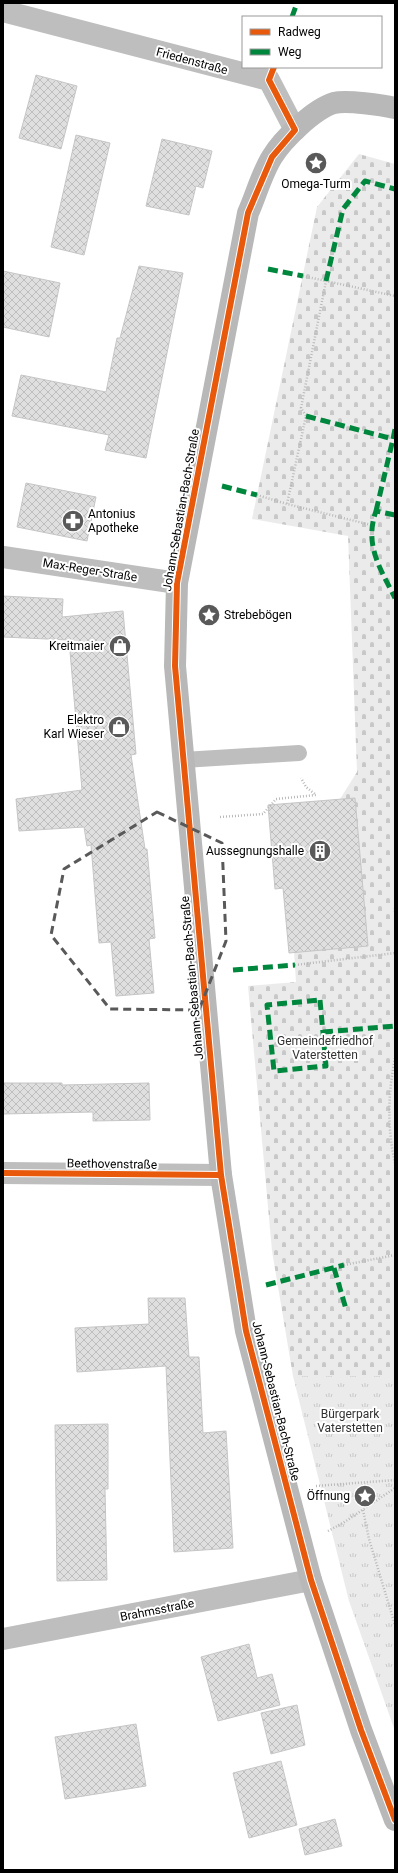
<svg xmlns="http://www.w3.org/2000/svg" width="398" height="1873" font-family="Roboto,sans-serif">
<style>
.cemetery{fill:url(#cemetery-stones)}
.park{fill:url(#park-tufts)}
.building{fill:url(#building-cross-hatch);stroke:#c6c6c6}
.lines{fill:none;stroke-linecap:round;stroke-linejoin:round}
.path{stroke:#b9b9b9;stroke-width:2.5;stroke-dasharray:1 2;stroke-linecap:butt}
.lane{stroke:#bebebe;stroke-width:16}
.street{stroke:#bebebe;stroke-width:22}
.secondary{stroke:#b8b8b8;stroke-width:22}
.quiet{stroke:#00873e;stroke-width:5;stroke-dasharray:10 5;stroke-linecap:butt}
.cycleway-casing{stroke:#fff;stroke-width:8}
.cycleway{stroke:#e8590c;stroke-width:6}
.marked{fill:none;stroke:#595959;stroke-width:3;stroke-dasharray:8 5;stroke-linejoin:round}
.labels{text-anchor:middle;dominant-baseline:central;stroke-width:4;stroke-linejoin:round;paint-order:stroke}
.street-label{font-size:12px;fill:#000;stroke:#fff}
.poi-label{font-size:12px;fill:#000;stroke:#fff;text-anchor:end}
.park-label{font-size:12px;fill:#323232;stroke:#fff}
</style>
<defs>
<pattern id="cemetery-stones" width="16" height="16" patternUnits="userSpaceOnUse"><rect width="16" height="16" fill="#ebebeb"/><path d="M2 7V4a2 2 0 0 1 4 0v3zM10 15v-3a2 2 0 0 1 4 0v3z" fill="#c8c8c8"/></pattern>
<pattern id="park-tufts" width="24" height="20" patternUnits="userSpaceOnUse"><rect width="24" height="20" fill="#ebebeb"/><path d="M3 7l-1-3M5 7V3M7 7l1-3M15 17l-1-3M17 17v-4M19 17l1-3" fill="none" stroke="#c8c8c8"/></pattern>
<pattern id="building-cross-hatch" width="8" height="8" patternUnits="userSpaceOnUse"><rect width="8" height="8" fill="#dfdfdf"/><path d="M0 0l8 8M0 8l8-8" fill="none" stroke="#bebebe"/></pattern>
</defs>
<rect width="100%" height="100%" fill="#fff"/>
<path class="cemetery" d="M359,154L395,164V1376H293L272,1251L248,986L296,982L294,952L340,799L357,772L348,536L252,519L317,207Z"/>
<path class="park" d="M293,1376H395V1731L349,1601Z"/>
<path class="building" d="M36,75L77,86L61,149L19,138Z
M76,135L110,143L84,255L51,247Z
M162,139L212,151L203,188L196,186L189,215L146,206Z
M139,266L183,273L146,458L105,450L109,435L12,416L21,375L106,392L117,338H120Z
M3,271L60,283L49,337L3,327Z
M26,483L96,497L87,541L17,527Z
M3,596L63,599L62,617L123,611L136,754L131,755L145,849H147L155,938L149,939L154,993L116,996L111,942L99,943L91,845L87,846L84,827L19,831L16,799L82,790L69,640L3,637Z
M355,798L368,946L289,953L283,888L275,889L268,805Z
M3,1083H62V1085L149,1083L150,1120L93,1121V1112L3,1114Z
M148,1298H185L189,1357H199L203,1433L226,1431L233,1548L174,1552L166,1366L77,1372L75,1328L149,1324Z
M108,1424V1489H105L107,1580L57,1581L55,1425Z
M249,1644L257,1678L272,1674L280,1705L218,1721L201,1657Z
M297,1705L305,1745L271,1754L261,1713Z
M136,1724L146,1786L65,1799L55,1737Z
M281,1761L297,1825L249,1838L233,1773Z
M335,1819L342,1846L305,1855L299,1829Z"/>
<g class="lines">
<path class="path" d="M303,276L326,281
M257,495L287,504
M371,525L287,504L306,416L301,408L326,281L395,296
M220,817L263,814L276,799L316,795L306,787L301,778
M395,908V914
M295,965L395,953
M395,1058C388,1093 387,1128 395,1163
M344,1265L395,1255
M316,1486L395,1480
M363,1510L369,1539L395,1625
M328,1531L343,1523L395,1488"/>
<path class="lane" d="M183,760L299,753"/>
<path class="street" d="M3,11L269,80L295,130
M3,557L177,583
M3,1173L221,1175
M3,1639L311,1580"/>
<path class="secondary" d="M395,108C382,105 347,100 334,103C314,109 283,139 272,157C262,173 256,195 248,213L177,583L175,666L221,1175L246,1331L311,1580L361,1730L395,1820"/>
<path class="quiet" d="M292,17L297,3
M268,269L303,276
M326,281L343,209L365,181L395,189
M306,416L393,439L395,429
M222,486L257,495
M376,511L393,439H395
M395,515L376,511C364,545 380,568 395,598
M233,970L295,965
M320,1000L326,1066L274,1071L267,1005Z
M323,1032L395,1026
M334,1268L346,1309
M266,1285L344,1265"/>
<g class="cycleway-casing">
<path id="cycleway" d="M274,67L269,80L295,130L272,157L248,213L177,583L175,666L221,1175L246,1331L311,1580L361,1730L395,1820
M3,1173L221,1175"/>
</g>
<use href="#cycleway" class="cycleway"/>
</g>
<path class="marked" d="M157,812L222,843L226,941L199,1010L110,1009L51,935L64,869Z"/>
<defs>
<g id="sight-disc" transform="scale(1.15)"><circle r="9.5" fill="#595959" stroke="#fff"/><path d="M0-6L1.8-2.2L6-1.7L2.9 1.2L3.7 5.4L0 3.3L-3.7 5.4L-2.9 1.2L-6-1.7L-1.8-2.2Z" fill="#fff"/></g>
<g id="pharmacy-disc" transform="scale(1.15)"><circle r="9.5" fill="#595959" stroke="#fff"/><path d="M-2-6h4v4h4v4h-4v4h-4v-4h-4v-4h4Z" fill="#fff"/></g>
<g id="shop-disc" transform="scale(1.15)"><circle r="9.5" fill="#595959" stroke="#fff"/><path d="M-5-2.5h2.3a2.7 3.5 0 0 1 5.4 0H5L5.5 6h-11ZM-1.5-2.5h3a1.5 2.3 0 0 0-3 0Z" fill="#fff"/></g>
<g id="building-disc" transform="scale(1.15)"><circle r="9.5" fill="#595959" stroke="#fff"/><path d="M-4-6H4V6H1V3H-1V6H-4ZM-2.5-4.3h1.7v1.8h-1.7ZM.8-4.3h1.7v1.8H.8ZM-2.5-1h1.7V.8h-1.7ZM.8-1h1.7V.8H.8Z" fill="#fff"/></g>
</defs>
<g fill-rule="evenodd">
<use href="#sight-disc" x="316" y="163"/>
<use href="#pharmacy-disc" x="73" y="521"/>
<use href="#sight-disc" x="209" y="615"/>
<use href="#shop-disc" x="120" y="646"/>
<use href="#shop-disc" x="119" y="727"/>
<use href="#building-disc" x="320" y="851"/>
<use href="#sight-disc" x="365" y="1496"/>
</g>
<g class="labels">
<g class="street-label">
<text transform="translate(192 61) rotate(15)">Friedenstraße</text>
<text transform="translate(181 510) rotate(-80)">Johann-Sebastian-Bach-Straße</text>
<text transform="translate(90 570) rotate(9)">Max-Reger-Straße</text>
<text transform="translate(192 978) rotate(-95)">Johann-Sebastian-Bach-Straße</text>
<text transform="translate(112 1164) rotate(1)">Beethovenstraße</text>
<text transform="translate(276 1401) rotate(76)">Johann-Sebastian-Bach-Straße</text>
<text transform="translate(157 1610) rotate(-11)">Brahmsstraße</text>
</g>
<g class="poi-label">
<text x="316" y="184" text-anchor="middle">Omega-Turm</text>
<text x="88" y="514" text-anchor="start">Antonius<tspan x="88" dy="14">Apotheke</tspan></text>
<text x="224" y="615" text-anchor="start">Strebebögen</text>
<text x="104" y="646">Kreitmaier</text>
<text x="104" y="720">Elektro<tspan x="104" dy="14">Karl Wieser</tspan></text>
<text x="304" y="851">Aussegnungshalle</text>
<text x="350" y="1496">Öffnung</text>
</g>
<g class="park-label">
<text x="325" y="1041">Gemeindefriedhof<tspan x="325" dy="14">Vaterstetten</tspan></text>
<text x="350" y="1414">Bürgerpark<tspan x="350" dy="14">Vaterstetten</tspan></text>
</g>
</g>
<rect width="398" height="1873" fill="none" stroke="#000000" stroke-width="8"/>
<rect x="242" y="16" width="140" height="52" fill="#ffffff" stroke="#999999"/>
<rect x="250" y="29" width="20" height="6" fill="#e8590c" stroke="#999999"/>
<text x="278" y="36" font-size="12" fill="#000000">Radweg</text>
<rect x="250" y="49" width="20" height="6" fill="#00873e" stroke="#999999"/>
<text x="278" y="56" font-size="12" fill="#000000">Weg</text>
</svg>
